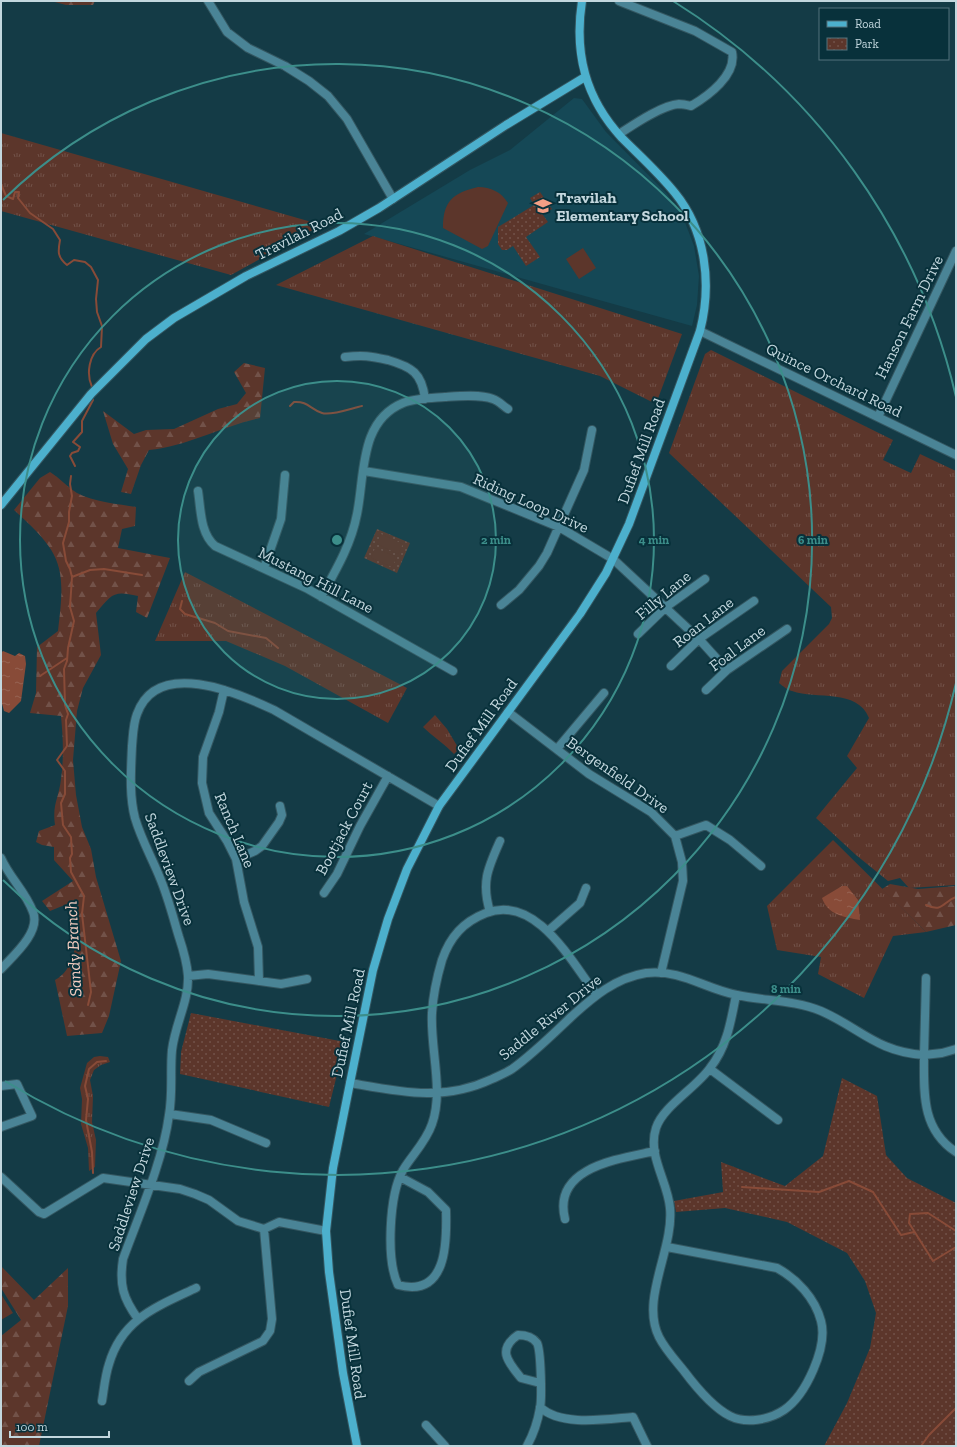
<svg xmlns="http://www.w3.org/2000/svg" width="957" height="1447" font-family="'Zilla Slab',serif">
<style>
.built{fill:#154856}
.grass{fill:url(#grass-tufts)}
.forest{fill:url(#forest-firs)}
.park{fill:url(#park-dots)}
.pitch{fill:#5c362b}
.water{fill:url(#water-ripples)}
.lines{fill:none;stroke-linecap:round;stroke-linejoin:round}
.stream{stroke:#884b38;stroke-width:2}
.minor-casing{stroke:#345761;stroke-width:10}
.tertiary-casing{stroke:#345761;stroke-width:10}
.secondary-casing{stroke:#345761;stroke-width:10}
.minor{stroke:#4a8496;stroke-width:8}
.tertiary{stroke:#4a8496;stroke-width:8}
.secondary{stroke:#4cb0cd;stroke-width:8}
.ring{fill:none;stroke:#3c8e8a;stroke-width:2}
.labels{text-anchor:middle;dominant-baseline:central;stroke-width:4;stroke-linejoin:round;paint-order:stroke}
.poi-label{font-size:16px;font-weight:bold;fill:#c3d7de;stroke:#08313b;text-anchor:start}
.street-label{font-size:16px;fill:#c3d7de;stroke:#08313b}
.water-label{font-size:17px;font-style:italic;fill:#f4cdc1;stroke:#08313b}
.centre{fill:#3c8e8a;stroke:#08313b;stroke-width:2}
.ring-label{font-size:12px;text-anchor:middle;font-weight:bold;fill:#3c8e8a;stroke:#08313b;stroke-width:4;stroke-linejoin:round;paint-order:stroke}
</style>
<defs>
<pattern id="grass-tufts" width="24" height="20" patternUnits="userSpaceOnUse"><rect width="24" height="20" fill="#5c362b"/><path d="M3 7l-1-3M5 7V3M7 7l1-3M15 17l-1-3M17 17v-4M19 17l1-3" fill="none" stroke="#725249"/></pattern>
<pattern id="forest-firs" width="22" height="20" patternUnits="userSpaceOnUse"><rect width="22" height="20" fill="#5c362b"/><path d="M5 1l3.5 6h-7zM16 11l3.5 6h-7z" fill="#725249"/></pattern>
<pattern id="park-dots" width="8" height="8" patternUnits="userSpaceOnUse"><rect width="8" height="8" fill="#5c362b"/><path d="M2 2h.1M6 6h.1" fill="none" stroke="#725249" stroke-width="1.8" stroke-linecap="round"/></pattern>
<pattern id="water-ripples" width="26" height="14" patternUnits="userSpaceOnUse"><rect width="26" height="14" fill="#884b38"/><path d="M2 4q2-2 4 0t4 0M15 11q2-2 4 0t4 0" fill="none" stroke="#976454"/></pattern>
</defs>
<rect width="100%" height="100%" fill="#143b46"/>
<path class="built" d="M574,98L582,99L606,132L667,194L683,217L694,246L699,276L697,305L692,326L364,234L470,170L510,150Z"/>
<path class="grass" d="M1,133L322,225L231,275L1,211Z
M373,236L682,334L656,404L600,376L276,285Z
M711,350L893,440L883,460L911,473L920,454L956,471V885L909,888L900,878L888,881L856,855L816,818L857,768L847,756L869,718C857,688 817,700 792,691C787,690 783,686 779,683L782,671L829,624L832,618L831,607L669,453L705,354Z
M185,572L407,688L388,723L285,666L226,641H155Z
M435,715L447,729L459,749L454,754C445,744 433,737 423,727Z
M833,840L926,932L893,936L864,998L818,974L821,957L777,950L767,906Z
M100,1056L108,1057L110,1062L101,1065L94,1070L90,1080L93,1096L92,1122L96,1140L95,1167L89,1171L88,1148L81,1124L82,1099L80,1088L87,1063L94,1057Z"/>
<path class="forest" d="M51,1H95L93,5H66Z
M244,363L265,368L260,418C222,426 188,446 149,450L141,465L131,494L121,492L128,469L113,444L103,411L134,434L146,430L174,429L218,409L237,404L246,393L234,372Z
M50,472C60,478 67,487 77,493C93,502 119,504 136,507L135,526L122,529L118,548L170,558L147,618L136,612L138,596C113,590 112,594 96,613L101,655L83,688L77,711L73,760L76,795L82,827L91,849L96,877L121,961L109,1016L102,1033L67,1036L55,980C80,966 76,931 76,907L72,902L50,911L42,901L73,881L54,860V847L42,845L36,842L39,831L55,825C52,804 59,798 61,779C64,758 63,737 61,716L30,713L36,693L37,647L58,631C66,566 63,554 14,510L40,478Z
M890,884L918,889L956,886V925L926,932L882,889Z
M1,1266L34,1300L68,1268V1306L39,1446H1V1336L21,1320L1,1288Z"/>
<path class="park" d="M540,192L552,209L543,215L548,222L526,237L540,257L526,266L513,246L507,250H502L498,244V227L534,205L530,198Z
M377,529L410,543L397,573L364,558Z
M191,1013L345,1042L329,1107L180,1074L181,1052Z
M842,1078L877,1096L886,1155L907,1178L956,1203V1446H824L847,1403L870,1348L876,1313L865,1281L847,1253L787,1222L725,1208L676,1212L674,1201L723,1192L721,1162L785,1186L823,1156Z"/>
<path class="pitch" d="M478,187C491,187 501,192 508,203L488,246L482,249L443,228C443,202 452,193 478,187Z
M583,248L596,268L579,279L566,259Z
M381,534L403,544L398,554L377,544Z
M375,548L397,557L392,567L371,558Z
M1,1294L13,1313L1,1320Z"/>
<path class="water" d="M3,651L15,656L19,653L25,656L26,664L21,701L9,713L4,711L1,700V653Z
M842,886H847L858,900L860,920C844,917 828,915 822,898Z"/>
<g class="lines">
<path class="stream" d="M1,184L6,196L13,199L15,192H19L18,198L30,213L53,229L60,240C58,251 57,257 67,265L74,260L85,262L91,267L98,280L96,299L97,312L102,326L101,347C89,354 86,374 92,387
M290,406L294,402C308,401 310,409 322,413C331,416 352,408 362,406
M75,466L70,456L72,453L78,451L80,447L73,442L82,432V421L93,400
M71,476L70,484L72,496L69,512V522L63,543L66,561L70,569L72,577L70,607L74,621L68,648L67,661L64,669L65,705L68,714L66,720L67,746L57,760L65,771V794L61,803L63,825L71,837L72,854L70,858L71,872L84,896L82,914L91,992L88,1005
M72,577L90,570L104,569L142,575
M182,601L180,609L185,614L215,623L228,631L266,638L278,648
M40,676L67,658
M926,905C944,913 943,901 956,897
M93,1173L92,1152L86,1120L88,1099L85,1086L89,1069L97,1062L106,1061
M742,1187L819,1192L849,1181L873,1192L901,1235L914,1232
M956,1231L928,1213L910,1214L909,1223L933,1261L956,1247
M921,1446L929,1435L956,1408"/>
<g class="minor-casing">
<path id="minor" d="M208,1L227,32L248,48L285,66L309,81L328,96L347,119L393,199
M619,1L695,31L732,52C737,75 708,96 691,106C687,105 683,104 679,104C662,105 633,125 619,134
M345,357C363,355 370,356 388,360C412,367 422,373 425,399
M364,471L461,487L559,527L613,559L699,639L727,670
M198,491C201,510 200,533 215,546L306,588L453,671
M264,568L281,519L285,475
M321,597C336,570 351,545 357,514C365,475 359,421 403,403C415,398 432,398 445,397C459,396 480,394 493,399C499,401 503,406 508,409
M501,605L519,590L539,566L547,553L584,470L592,430
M638,634L666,607L705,579
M671,666L699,639L754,601
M224,690L219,712L203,757L202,783L209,813L227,841L236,859L244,902L258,947L259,981
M706,690L727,670L787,629
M508,712L589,774L651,812L675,836L682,862L683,881L661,973
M557,749L604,693
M675,836L706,825L730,840L761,866
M1,858C9,877 26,892 33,912C41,932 13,956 1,969
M236,859L255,851L262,846L279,822L282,815L280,806
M324,893L337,874L360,826L388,776
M490,912C481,882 488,868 500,841
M548,931L580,903L586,888
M188,976L208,974L281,984L307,979
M956,1049L942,1053L924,1055C924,1092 921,1129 956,1152
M710,1069L778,1120
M350,1083C401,1092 443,1102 492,1079C498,1076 506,1073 512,1069C533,1054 552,1035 571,1017C593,997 615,978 646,973C681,969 705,989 737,995C764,1001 795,1000 821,1011C860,1028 877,1052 924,1055L926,978
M1,1086L17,1084L32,1116L1,1127
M170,1114L211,1120L266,1143
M1,1177L39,1212L44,1214L103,1178L180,1189L195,1194L209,1200L238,1221L264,1229L279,1222L326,1231
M400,1177L428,1192L446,1210C447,1243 447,1298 398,1285C386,1260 389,1195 403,1170C412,1155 426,1142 432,1124C444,1091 430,1048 432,1013C433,995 437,977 442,960C450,937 463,922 486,913C536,894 571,961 596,994
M565,1219C552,1167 619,1159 655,1151
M667,1247L777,1268C797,1279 815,1298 821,1321C828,1347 806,1395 784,1410C769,1420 746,1424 730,1416C712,1407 696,1387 684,1371C676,1361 665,1349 659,1337C640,1299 674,1249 670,1208C668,1182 647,1155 656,1128C663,1106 696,1088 710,1068C727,1047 731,1021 736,995
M138,1319C123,1298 119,1285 123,1259C139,1215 163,1161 169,1115C173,1093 170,1071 172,1050C175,1024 189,1001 188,976C187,962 183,949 179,937C173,917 168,897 160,878C152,858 141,839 135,818C129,795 131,770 132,746C133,736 133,724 137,714C157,658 236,692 274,710L439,806
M189,1381L199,1372L263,1341L270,1331L272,1319L264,1229
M102,1401C104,1389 105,1376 109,1364C122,1319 156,1307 196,1288
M540,1407C561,1427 607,1419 633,1417L647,1446
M426,1425L445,1446
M527,1446C533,1435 538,1420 540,1408C542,1399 541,1350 537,1343C532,1336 525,1335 518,1335C496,1350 509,1363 521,1378L540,1383"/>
</g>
<g class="tertiary-casing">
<path id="tertiary" d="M700,331L956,455
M878,417L956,251"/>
</g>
<g class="secondary-casing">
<path id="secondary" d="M1,505L91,394L146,339L174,318L246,276L339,231L379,208L506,125L585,77
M357,1446L343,1373L329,1272L326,1231L333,1168L350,1083L373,970L388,919L407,869L439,806L580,614L606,573L629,524L700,331C712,284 706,231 675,193C659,173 640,156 622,138C585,98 574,53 582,1"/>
</g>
<use href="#minor" class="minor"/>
<use href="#tertiary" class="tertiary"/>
<use href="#secondary" class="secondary"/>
</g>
<circle cx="337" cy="540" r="159" fill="#3c8e8a" fill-opacity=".12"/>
<g class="ring">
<circle cx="337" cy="540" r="159"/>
<circle cx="337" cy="540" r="317"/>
<path d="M3 200A476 476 0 1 1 3 880"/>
<path d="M956 683A635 635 0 0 1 5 1081M673 1A635 635 0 0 1 956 397"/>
</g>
<defs>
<g id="school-bare" transform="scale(1.38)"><path d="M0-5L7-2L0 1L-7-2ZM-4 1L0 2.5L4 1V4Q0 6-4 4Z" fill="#f39f85" stroke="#08313b" stroke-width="2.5" paint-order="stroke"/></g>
</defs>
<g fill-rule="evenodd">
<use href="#school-bare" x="543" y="206"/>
</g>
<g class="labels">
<g class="poi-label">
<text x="556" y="197">Travilah<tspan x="556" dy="18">Elementary School</tspan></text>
</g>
<g class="street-label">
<text transform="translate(299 234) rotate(-27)">Travilah Road</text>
<text transform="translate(909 317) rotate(-64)">Hanson Farm Drive</text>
<text transform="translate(834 380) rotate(26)">Quince Orchard Road</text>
<text transform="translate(641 451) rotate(-70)">Dufief Mill Road</text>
<text transform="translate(531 503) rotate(24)">Riding Loop Drive</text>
<text transform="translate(316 580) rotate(27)">Mustang Hill Lane</text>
<text transform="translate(663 595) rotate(-40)">Filly Lane</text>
<text transform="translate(703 622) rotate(-38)">Roan Lane</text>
<text transform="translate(737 648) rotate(-37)">Foal Lane</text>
<text transform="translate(481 725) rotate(-54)">Dufief Mill Road</text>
<text transform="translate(618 775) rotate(35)">Bergenfield Drive</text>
<text transform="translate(344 828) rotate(-62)">Bootjack Court</text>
<text transform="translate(235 830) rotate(67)">Ranch Lane</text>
<text transform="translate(170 869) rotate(70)">Saddleview Drive</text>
<text transform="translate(550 1017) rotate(-39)">Saddle River Drive</text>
<text transform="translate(348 1023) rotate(-78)">Dufief Mill Road</text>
<text transform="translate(131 1194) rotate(-72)">Saddleview Drive</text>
<text transform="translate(353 1344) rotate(82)">Dufief Mill Road</text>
</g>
<g class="water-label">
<text transform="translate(73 949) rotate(-93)">Sandy Branch</text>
</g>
</g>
<circle cx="337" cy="540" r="6" class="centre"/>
<g class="ring-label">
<text x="496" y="544">2 min</text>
<text x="654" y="544">4 min</text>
<text x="813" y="544">6 min</text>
<text x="786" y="993">8 min</text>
</g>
<rect width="957" height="1447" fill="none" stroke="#c3d7de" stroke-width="4"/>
<rect x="819" y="8" width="130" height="52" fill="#08313b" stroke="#53737c"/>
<rect x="827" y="21" width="20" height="6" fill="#4cb0cd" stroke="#53737c"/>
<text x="855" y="28" font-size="12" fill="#c3d7de">Road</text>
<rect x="827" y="38" width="20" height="12" fill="url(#park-dots)" stroke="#53737c"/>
<text x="855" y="48" font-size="12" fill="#c3d7de">Park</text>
<path d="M10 1431v6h99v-6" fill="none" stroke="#c3d7de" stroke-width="2"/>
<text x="16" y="1431" font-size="12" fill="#c3d7de" stroke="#08313b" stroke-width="3" paint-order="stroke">100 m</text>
</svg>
